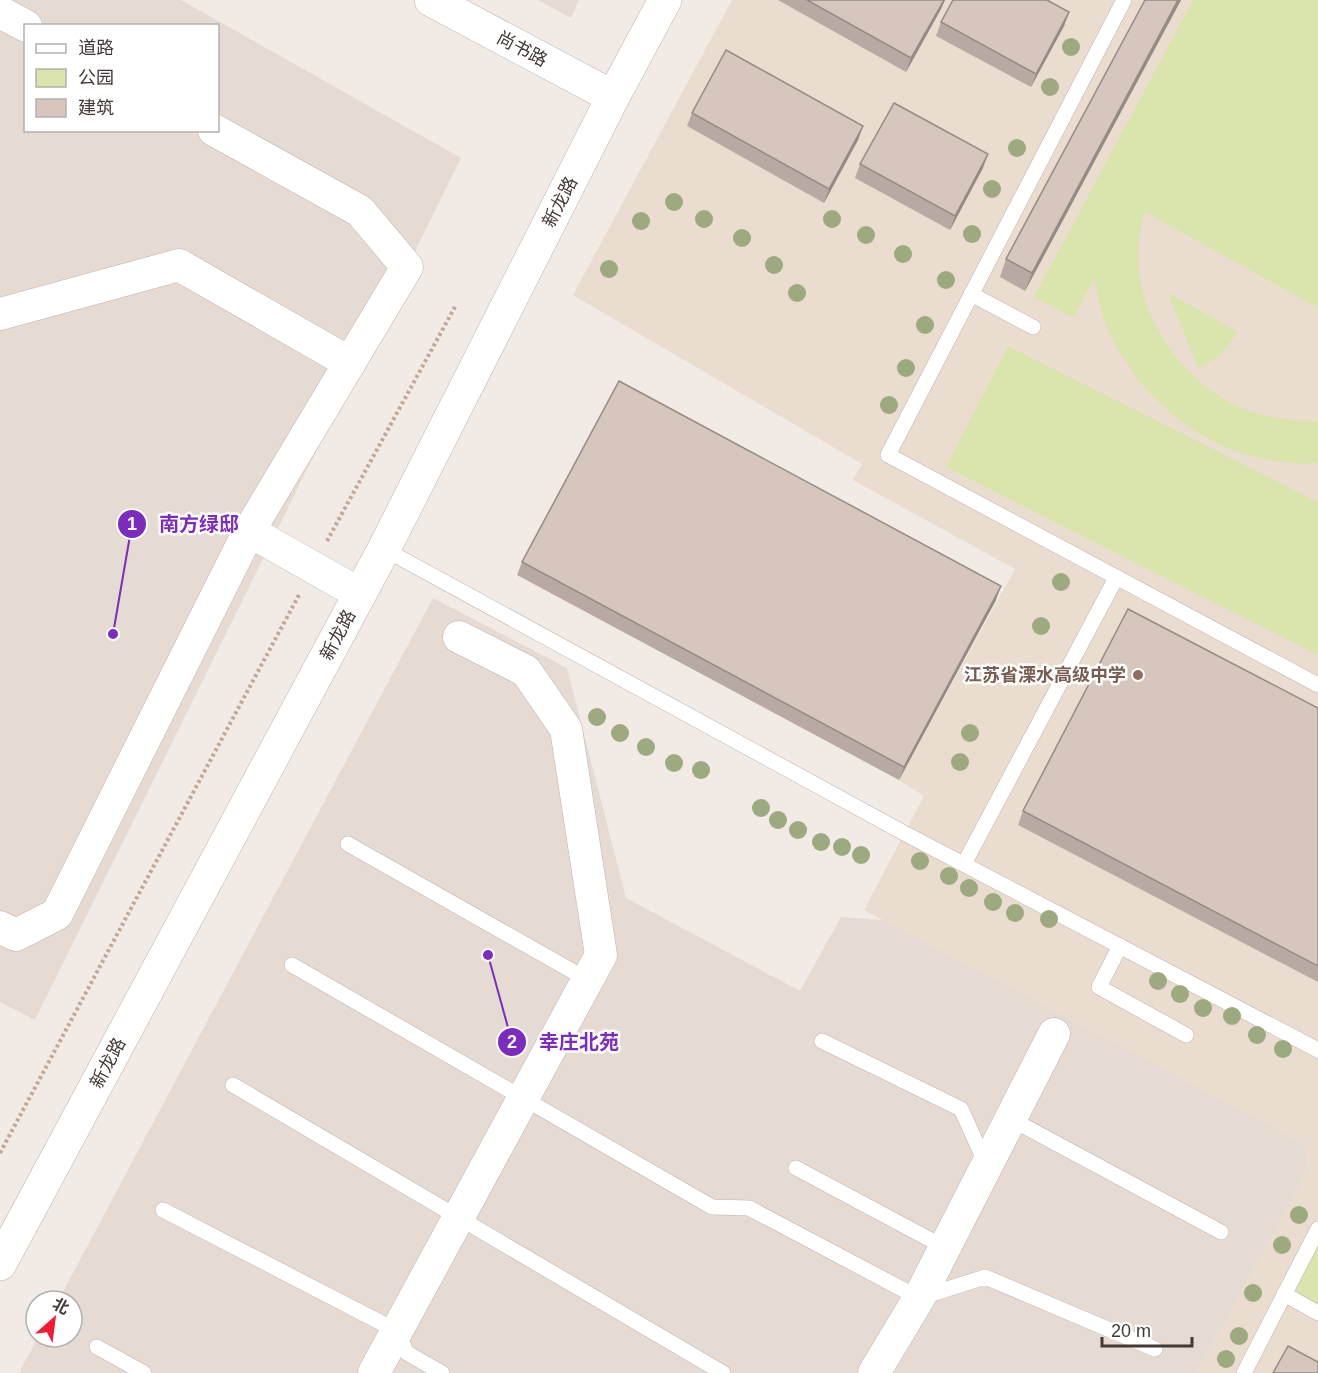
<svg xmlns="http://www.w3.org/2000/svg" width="1318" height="1373" font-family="Helvetica,'Noto Sans SC',sans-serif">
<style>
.residential{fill:#e5dbd3;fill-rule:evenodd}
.education{fill:#eadccf}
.green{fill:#dae5ae}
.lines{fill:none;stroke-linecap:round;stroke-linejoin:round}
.service-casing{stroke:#c0b3ab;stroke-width:16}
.minor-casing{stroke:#c0b3ab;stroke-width:33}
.tertiary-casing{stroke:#c0b3ab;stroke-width:34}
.path{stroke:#bea899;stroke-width:4;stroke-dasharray:3 3;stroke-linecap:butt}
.service{stroke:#fff;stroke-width:15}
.minor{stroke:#fff;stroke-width:32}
.tertiary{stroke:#fff;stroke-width:33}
.tree{fill:#9da97e}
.wall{fill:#b8aaa3}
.shaded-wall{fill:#968b84}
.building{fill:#d6c6bd;stroke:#968b84;stroke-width:1.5}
.education-dot{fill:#8d6e63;stroke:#fff;stroke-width:2}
.labels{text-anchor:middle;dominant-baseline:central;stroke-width:5;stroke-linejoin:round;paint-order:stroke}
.street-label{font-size:18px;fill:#443a35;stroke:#fff}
.education-label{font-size:18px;font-weight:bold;fill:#785e54;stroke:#fff;text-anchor:end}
.leader{fill:none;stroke:#7b2cbf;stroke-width:2}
.callout-dot{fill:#7b2cbf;stroke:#fff;stroke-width:2}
.mark-label{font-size:18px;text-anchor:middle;font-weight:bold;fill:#fff}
.callout-label{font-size:20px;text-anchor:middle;font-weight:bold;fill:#7b2cbf;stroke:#fff;stroke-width:5;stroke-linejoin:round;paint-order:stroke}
</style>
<rect width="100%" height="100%" fill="#f2eae5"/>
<path class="residential" d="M0,0H181L461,158L35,1020L0,1002ZM26,26H218V130H26Z
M538,0H579L571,18Z
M433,598L567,668L626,898L800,991L841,917L883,920L1053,1006L1304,1144L1309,1170L1197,1373H19L38,1337H72V1301H58Z"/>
<path class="education" d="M732,0H1318V1373H1197L1309,1170L1304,1144L864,910L924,796L899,780L1015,569L853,480L862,464L573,295Z"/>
<path class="green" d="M1193,0H1318V308L1145,212C1119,288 1169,374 1238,406C1263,418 1290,420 1318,421V463C1228,469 1146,412 1109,332C1102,316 1098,297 1094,279L1073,318L1034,297Z
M1168,293L1238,332L1220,356L1198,368Z
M1008,346L1318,502V655L946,467Z
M1318,1229V1309L1285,1292Z"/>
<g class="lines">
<g class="service-casing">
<path id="service" d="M1124,0L888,455L1318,685
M971,294L1033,327
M384,549L904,833L1318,1050
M348,844L588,980
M964,864L1116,578
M1120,946L1099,987L1186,1035
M292,965L712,1207L749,1208L919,1298L985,1277L1155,1349
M822,1041L961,1109L986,1164
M233,1085L723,1373
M1011,1119L1221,1232
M796,1168L944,1247
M163,1210L397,1331L407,1353L442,1373
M1284,1294L1318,1313
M97,1347L144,1373
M1244,1373L1318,1229"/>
</g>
<g class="minor-casing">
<path id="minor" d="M0,12L26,26
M0,314L179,265L350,363
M249,531L360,594
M0,927L16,935L57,914L249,531L407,267L360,211L214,130
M374,1373L601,955L566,729L526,671L459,637
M874,1373L919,1298L1054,1034"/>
</g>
<g class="tertiary-casing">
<path id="tertiary" d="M431,0L613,97
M0,1264L384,549L613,97L665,0"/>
</g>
<path class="path" d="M327,541L456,305
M0,1153L300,593"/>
<use href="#service" class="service"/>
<use href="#minor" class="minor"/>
<use href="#tertiary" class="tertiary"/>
</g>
<g class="tree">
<circle cx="1071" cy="47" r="9"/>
<circle cx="1050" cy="87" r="9"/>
<circle cx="1017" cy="148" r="9"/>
<circle cx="992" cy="189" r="9"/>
<circle cx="674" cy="202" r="9"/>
<circle cx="704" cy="219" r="9"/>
<circle cx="832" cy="219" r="9"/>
<circle cx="641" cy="221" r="9"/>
<circle cx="972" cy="234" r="9"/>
<circle cx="866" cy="235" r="9"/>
<circle cx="742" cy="238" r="9"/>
<circle cx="903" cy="254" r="9"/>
<circle cx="774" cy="265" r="9"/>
<circle cx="609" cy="269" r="9"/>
<circle cx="946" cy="280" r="9"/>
<circle cx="797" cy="293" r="9"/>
<circle cx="925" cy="325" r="9"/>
<circle cx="906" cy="368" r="9"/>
<circle cx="889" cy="405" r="9"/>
<circle cx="1061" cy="582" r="9"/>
<circle cx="1041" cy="626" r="9"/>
<circle cx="597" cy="717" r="9"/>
<circle cx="620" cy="733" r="9"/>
<circle cx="970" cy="733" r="9"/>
<circle cx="646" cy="747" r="9"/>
<circle cx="960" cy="762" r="9"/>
<circle cx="674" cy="763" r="9"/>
<circle cx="701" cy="770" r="9"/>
<circle cx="761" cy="808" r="9"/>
<circle cx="778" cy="820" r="9"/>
<circle cx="798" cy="830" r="9"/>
<circle cx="821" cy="842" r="9"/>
<circle cx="842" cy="847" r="9"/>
<circle cx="861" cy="855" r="9"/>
<circle cx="920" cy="861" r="9"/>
<circle cx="949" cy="876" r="9"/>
<circle cx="969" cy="888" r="9"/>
<circle cx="993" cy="902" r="9"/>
<circle cx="1015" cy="913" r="9"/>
<circle cx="1049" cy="919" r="9"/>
<circle cx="1158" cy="981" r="9"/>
<circle cx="1180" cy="994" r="9"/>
<circle cx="1203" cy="1008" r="9"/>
<circle cx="1232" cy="1016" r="9"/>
<circle cx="1257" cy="1035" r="9"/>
<circle cx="1283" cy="1049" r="9"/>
<circle cx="1299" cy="1215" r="9"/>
<circle cx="1282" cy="1245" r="9"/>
<circle cx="1253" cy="1293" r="9"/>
<circle cx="1239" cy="1336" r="9"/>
<circle cx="1226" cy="1359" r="9"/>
</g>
<path class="wall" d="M778,0H945L941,9L906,72Z
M1145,0H1181L1025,291L1000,277L1006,259Z
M1069,12L1064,26L1031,87L936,36L941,22Z
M692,113L863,126L858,140L824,203L687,126Z
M860,164L983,168L950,230L855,178Z
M522,562L996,600L899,780L517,575Z
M1318,708V982L1018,825L1023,811Z"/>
<path class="shaded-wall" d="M944,0H945L941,9L906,72L911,58Z
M1178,0H1181L1025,291L1032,273Z
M1069,12L1064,26L1031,87L1036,74Z
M863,126L858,140L824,203L829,189Z
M988,154L983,168L950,230L955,216Z
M1001,586L996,600L899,780L904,767Z"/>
<path class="building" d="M807,0H944L911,58Z
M953,0H1047L1069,12L1036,74L941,22Z
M1145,0H1178L1032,273L1006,259Z
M726,50L863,126L829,189L692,113Z
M894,103L988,154L955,216L860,164Z
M619,381L1001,586L904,767L522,562Z
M1128,609L1318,708V966L1023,811Z
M1288,1346L1318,1362V1373H1273Z"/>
<circle class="education-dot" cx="1138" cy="675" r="6"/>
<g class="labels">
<g class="street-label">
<text transform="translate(522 49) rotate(28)">尚书路</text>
<text transform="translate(560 202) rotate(-63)">新龙路</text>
<text transform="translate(338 635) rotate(-62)">新龙路</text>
<text transform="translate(108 1063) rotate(-62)">新龙路</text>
</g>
<g class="education-label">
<text x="1126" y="675">江苏省溧水高级中学</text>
</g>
</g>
<path class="leader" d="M113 634L132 524M488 955L512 1042"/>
<g class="callout-dot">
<circle cx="113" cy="634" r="6"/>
<circle cx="488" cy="955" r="6"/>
<circle cx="132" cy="524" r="15"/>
<circle cx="512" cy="1042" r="15"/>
</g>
<g class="mark-label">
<text x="132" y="530">1</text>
<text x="512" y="1048">2</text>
</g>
<g class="callout-label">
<text x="199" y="531">南方绿邸</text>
<text x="579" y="1049">幸庄北苑</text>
</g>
<rect x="24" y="24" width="195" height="108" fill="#ffffff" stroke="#b4b0ae" stroke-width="1.5"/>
<rect x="36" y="44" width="30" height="9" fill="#ffffff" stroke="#b4b0ae" stroke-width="1.5"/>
<text x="78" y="54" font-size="18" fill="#443a35">道路</text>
<rect x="36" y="69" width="30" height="18" fill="#dae5ae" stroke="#b4b0ae" stroke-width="1.5"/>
<text x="78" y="84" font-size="18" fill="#443a35">公园</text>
<rect x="36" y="99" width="30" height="18" fill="#d6c6bd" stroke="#b4b0ae" stroke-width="1.5"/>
<text x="78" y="114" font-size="18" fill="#443a35">建筑</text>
<g transform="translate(54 1319) rotate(28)"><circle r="28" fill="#ffffff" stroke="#b4b0ae" stroke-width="1.5"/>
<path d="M0-4.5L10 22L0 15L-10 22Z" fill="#f21b31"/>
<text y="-9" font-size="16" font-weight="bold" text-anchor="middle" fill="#443a35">北</text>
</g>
<path d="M1102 1337v9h90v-9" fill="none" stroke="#443a35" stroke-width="3"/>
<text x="1111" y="1337" font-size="18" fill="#443a35" stroke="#ffffff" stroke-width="4.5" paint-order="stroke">20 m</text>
</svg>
